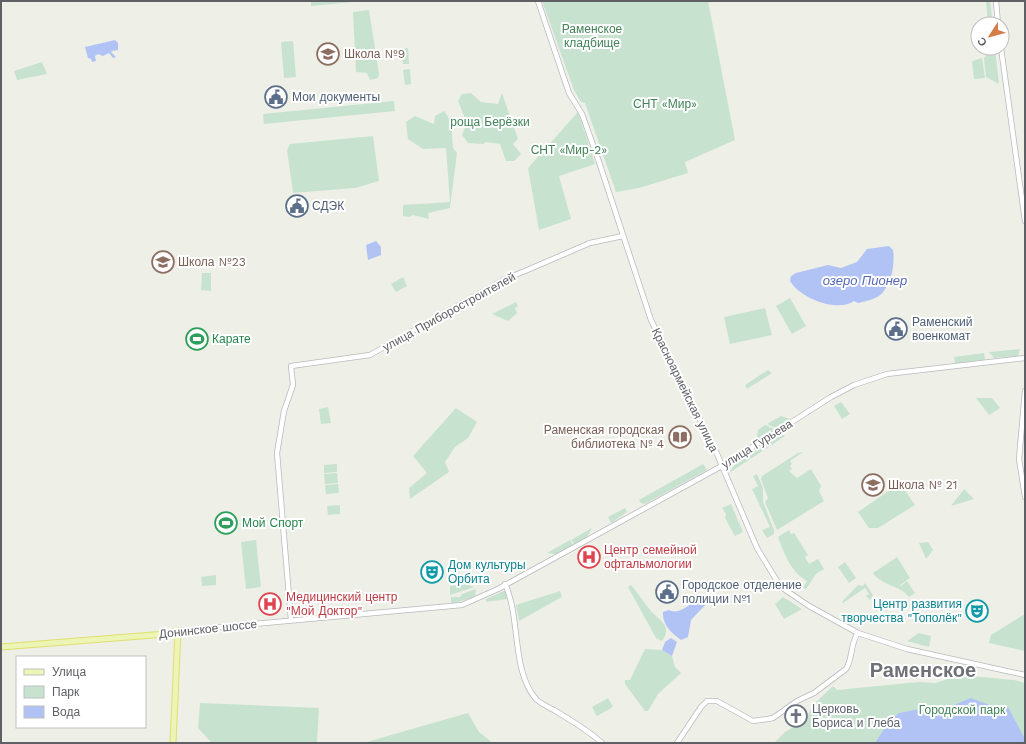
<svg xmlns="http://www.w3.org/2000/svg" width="1026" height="744" font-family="'Work Sans',sans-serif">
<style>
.green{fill:#c7e3cf}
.water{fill:#b1c3f5}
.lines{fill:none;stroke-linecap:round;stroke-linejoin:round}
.secondary-casing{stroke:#b8b9bf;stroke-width:6}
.primary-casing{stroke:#dee06e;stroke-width:7}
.secondary{stroke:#fff;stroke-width:4.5}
.primary{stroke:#edf5b6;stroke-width:5}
.labels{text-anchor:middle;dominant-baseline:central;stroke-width:4;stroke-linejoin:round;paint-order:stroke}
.park-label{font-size:12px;fill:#418257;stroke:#fff}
.education-label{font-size:12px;fill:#785e54;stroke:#fff;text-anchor:start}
.service-label{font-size:12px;fill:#4e5e75;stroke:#fff;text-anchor:start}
.street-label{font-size:12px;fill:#5f6065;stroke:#fff}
.leisure-label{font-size:12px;fill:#27864d;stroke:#fff;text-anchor:start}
.health-label{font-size:12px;fill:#be3a42;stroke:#fff;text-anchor:start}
.culture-label{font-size:12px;fill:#0d838f;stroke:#fff;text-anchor:start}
.worship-label{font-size:12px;fill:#5b616d;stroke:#fff;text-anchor:start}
.water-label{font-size:13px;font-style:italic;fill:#5668b6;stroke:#fff}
.town-label{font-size:20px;font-weight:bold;fill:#707177;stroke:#fff}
</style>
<rect width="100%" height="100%" fill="#eeefe7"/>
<path class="green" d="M311,1H353V2L311,6Z
M542,1H708L735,140L685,162L688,173L639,188L616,192L585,103L581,102L574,90Z
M986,1H990L993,24H988Z
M369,10L379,74L378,78L370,80L367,73L356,72L353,12Z
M293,41L296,77L284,78L281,42Z
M408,48L409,64H403L401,49Z
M993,48H995L999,84L986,77L984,58Z
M982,58L985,78L974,79L972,61Z
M42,62L47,74L17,80L14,71Z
M410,69L411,84L405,85L403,70Z
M471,93L481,102L498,104L502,93L518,139L513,144L521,154L514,161H506L500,144L486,142L483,144L468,143L462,135L467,123L458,101L462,94Z
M394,101L395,111L264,124L263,114Z
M444,111L451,121L453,148L457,153L450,208L428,213L429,219L413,215L409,217L403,216V205L450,202L446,148L423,149L408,139L406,122L415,116L434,124L435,116Z
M578,112L595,164L559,176L571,219L539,230L528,168Z
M373,136L379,181L355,188L293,193L287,150L290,144Z
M202,273H211V291L201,290Z
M403,277L407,286L396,292L391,284Z
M790,298L806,326L792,334L776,306Z
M516,302L518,306L515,308L517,313L508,321L492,314Z
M765,308L772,335L730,344L724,317Z
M1020,349L1018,356L994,358L989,352Z
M984,353L985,360L955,363L954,357Z
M768,370L772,373L747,389L745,385Z
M976,398H992L1000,408L989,415Z
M841,402L850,414L842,419L834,406Z
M328,407L331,423L321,424L319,409Z
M456,408L477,422L468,438L455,447L445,462L449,472L410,499L409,488L427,473L413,456Z
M781,416L790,419L776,428L767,424Z
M765,425L774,429L756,441L758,430Z
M781,433L785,436L729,473L734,465Z
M803,452L790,461L792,464L790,466L792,469L789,471L797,478L811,469L821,486L819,491L824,501L777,530L765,502L768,498L761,479L762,476L798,453Z
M337,464V472L324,473V465Z
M703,464L707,470L645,504L641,503L639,500Z
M337,473L338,483L325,484L324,474Z
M757,474L763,488V502L774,530V534L767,538L762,530L770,527L752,489L758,486L753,476Z
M900,483L915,505L878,528H869L858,512Z
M338,484L339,493L326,494L325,485Z
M964,489L974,499L951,506Z
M731,504L743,532L735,536L725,518L726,514L722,508Z
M340,505V514L328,515L327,506Z
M625,508L627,512L611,523L608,517Z
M592,528L587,537L574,544L571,540Z
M789,530L791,534L794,533L808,555L805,557L809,564L818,559L824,569L816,574L806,589L803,588L807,581C790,571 785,555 778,537Z
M256,540L261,587L246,589L241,542Z
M570,540L573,545L556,554L547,553Z
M928,542L933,550L926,559L919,543Z
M897,557L910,578L900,585L904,590L901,586L907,581L915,593L909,597C900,585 882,586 873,573Z
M845,562L856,578L849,583L838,567Z
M216,575V585L202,586L201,577Z
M865,583L873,595L870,600L866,596L869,594L865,588L843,603L842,602L858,585L863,586Z
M467,584L474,587L450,595V586Z
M631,585C638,593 643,601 650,610C657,619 674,625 662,641L656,638L628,587Z
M476,589L475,597L451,604V597H460L462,594Z
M504,591L507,592V599L486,602V599Z
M560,591L562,597L519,621L516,605Z
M783,597L802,609L784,619L775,604Z
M1025,614V651L989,643L991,635Z
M919,633L931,636L929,647L907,641Z
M645,649L662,650L672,656L675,667L681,673L658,694L648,711H645L625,684V680H630Z
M960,675L1014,680L1025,683V743H774L785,732L806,720L813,705L833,686L837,690L919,682L936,683Z
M608,698L613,707L597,716L592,707Z
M200,703L319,708L317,743L211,742L198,728Z
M468,713L479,732L493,743H363Z"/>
<path class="water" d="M115,40L118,43V50L112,51L111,52L116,57L113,58L109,53L103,56L98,54L95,56L96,61L92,62L91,59L88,58L85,47Z
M376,241L381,247V255L368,260L366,245Z
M889,246L893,250C895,264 892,281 883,292C878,299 866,301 858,303L854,301C837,313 800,298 790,281L791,276L796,273L828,265L841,268L857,262L867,249Z
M702,595L709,601L691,620L688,637L681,640C671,633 662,624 663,612L669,610C680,616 694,601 702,595Z
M671,638L677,642L672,656L662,650L665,642Z
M971,698L997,708L1008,707L1025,739V743H875L888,723L899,713L920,709H944Z"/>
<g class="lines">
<g class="secondary-casing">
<path id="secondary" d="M538,1L569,93L582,114L598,159L651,320L717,454L757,548L777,581L784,589L809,606L858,633L907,649L1025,675
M996,1L998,24
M1001,48L1025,221
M1025,391L1019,459L1025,497
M505,584C521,618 511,670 536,699C541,704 548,707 554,710C570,720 588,730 602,743
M291,620L277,453L284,411L293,385L291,366L370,355L505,279L525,271L590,243L623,236
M178,631L462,605L498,589L729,462L831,397L854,385L887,374L1025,358
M677,743L701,707L707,701H717L753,721L768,719L773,718L797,701L814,693L846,669C853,659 850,643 858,633"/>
</g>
<g class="primary-casing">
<path id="primary" d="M1,647L166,634L178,631L173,743"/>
</g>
<use href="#secondary" class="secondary"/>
<use href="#primary" class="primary"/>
</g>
<defs>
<g id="school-ring" transform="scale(1.15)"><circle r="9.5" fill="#fff" stroke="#8d6e63" stroke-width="1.5"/><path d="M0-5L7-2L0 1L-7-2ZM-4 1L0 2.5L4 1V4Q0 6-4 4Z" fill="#8d6e63"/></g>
<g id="civic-ring" transform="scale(1.15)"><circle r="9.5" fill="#fff" stroke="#5c6f8a" stroke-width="1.5"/><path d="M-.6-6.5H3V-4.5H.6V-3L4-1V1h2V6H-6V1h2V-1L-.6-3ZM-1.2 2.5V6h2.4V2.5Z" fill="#5c6f8a"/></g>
<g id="stadium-ring" transform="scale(1.15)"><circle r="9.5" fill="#fff" stroke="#2e9e5b" stroke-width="1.5"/><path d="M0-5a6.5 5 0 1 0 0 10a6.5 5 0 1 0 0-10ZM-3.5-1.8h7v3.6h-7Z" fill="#2e9e5b"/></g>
<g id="library-ring" transform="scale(1.15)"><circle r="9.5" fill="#fff" stroke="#8d6e63" stroke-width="1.5"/><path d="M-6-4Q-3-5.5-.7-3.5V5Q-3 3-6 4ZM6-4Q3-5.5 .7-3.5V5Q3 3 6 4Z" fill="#8d6e63"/></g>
<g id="hospital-ring" transform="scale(1.15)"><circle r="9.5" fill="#fff" stroke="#e0444e" stroke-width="1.5"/><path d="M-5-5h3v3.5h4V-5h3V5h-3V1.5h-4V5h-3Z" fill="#e0444e"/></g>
<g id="theatre-ring" transform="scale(1.15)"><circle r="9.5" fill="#fff" stroke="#0f9aa8" stroke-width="1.5"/><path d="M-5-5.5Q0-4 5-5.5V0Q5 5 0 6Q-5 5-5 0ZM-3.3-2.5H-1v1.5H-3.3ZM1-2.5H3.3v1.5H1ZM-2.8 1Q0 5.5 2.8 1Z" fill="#0f9aa8"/></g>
<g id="church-ring" transform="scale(1.15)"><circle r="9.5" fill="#fff" stroke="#6b7280" stroke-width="1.5"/><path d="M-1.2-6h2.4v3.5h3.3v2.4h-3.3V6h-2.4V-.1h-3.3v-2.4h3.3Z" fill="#6b7280"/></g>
</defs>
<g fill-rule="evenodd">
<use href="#school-ring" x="328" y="54"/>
<use href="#civic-ring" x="276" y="97"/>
<use href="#civic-ring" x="297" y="206"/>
<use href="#school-ring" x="163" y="262"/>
<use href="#civic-ring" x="896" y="329"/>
<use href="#stadium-ring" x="197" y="339"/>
<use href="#library-ring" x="680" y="437"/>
<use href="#school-ring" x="873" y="485"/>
<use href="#stadium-ring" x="226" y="523"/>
<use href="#hospital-ring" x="589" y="557"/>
<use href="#theatre-ring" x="432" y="572"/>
<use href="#civic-ring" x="667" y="592"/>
<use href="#hospital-ring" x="270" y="604"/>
<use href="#theatre-ring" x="977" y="611"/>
<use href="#church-ring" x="796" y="716"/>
</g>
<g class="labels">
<g class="park-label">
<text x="592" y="29">Раменское<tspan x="592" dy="14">кладбище</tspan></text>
<text x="665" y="104">СНТ «Мир»</text>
<text x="490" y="122">роща Берёзки</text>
<text x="569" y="150">СНТ «Мир-2»</text>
<text x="962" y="710">Городской парк</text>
</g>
<g class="education-label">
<text x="344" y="54">Школа №9</text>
<text x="178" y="262">Школа №23</text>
<text x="664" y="430" text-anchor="end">Раменская городская<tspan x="664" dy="14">библиотека № 4</tspan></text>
<text x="888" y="485">Школа № 21</text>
</g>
<g class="service-label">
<text x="292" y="97">Мои документы</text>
<text x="312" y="206">СДЭК</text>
<text x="912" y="322">Раменский<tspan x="912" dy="14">военкомат</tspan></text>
<text x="682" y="585">Городское отделение<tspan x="682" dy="14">полиции №1</tspan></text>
</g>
<g class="street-label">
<text transform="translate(449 312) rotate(-29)">улица Приборостроителей</text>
<text transform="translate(685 390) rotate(64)">Красноармейская улица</text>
<text transform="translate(757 444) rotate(-32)">улица Гурьева</text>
<text transform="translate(208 629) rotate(-6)">Донинское шоссе</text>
</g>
<g class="leisure-label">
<text x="212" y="339">Карате</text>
<text x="242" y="523">Мой Спорт</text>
</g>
<g class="health-label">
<text x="604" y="550">Центр семейной<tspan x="604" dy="14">офтальмологии</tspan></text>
<text x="286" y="597">Медицинский центр<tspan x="286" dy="14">"Мой Доктор"</tspan></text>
</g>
<g class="culture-label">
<text x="448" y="565">Дом культуры<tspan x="448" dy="14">Орбита</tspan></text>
<text x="962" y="604" text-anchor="end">Центр развития<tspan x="962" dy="14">творчества "Тополёк"</tspan></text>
</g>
<g class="worship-label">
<text x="812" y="709">Церковь<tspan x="812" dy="14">Бориса и Глеба</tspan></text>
</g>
<g class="water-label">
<text x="865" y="280">озеро Пионер</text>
</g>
<g class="town-label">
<text x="923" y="670">Раменское</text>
</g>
</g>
<rect width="1026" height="744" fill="none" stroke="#5f6065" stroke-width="4"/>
<rect x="16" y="656" width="130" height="72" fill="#ffffff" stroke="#bfbfc1"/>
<rect x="24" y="669" width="20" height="6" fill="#edf5b6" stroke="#bfbfc1"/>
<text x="52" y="676" font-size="12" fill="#5f6065">Улица</text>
<rect x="24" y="686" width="20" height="12" fill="#c7e3cf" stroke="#bfbfc1"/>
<text x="52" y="696" font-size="12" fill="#5f6065">Парк</text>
<rect x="24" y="706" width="20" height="12" fill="#b1c3f5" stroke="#bfbfc1"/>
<text x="52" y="716" font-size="12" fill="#5f6065">Вода</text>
<g transform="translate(990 36) rotate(234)"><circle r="19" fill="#ffffff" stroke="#bfbfc1"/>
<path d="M0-3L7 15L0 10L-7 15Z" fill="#d47d47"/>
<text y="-6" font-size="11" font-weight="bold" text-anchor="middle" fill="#5f6065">С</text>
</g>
</svg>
